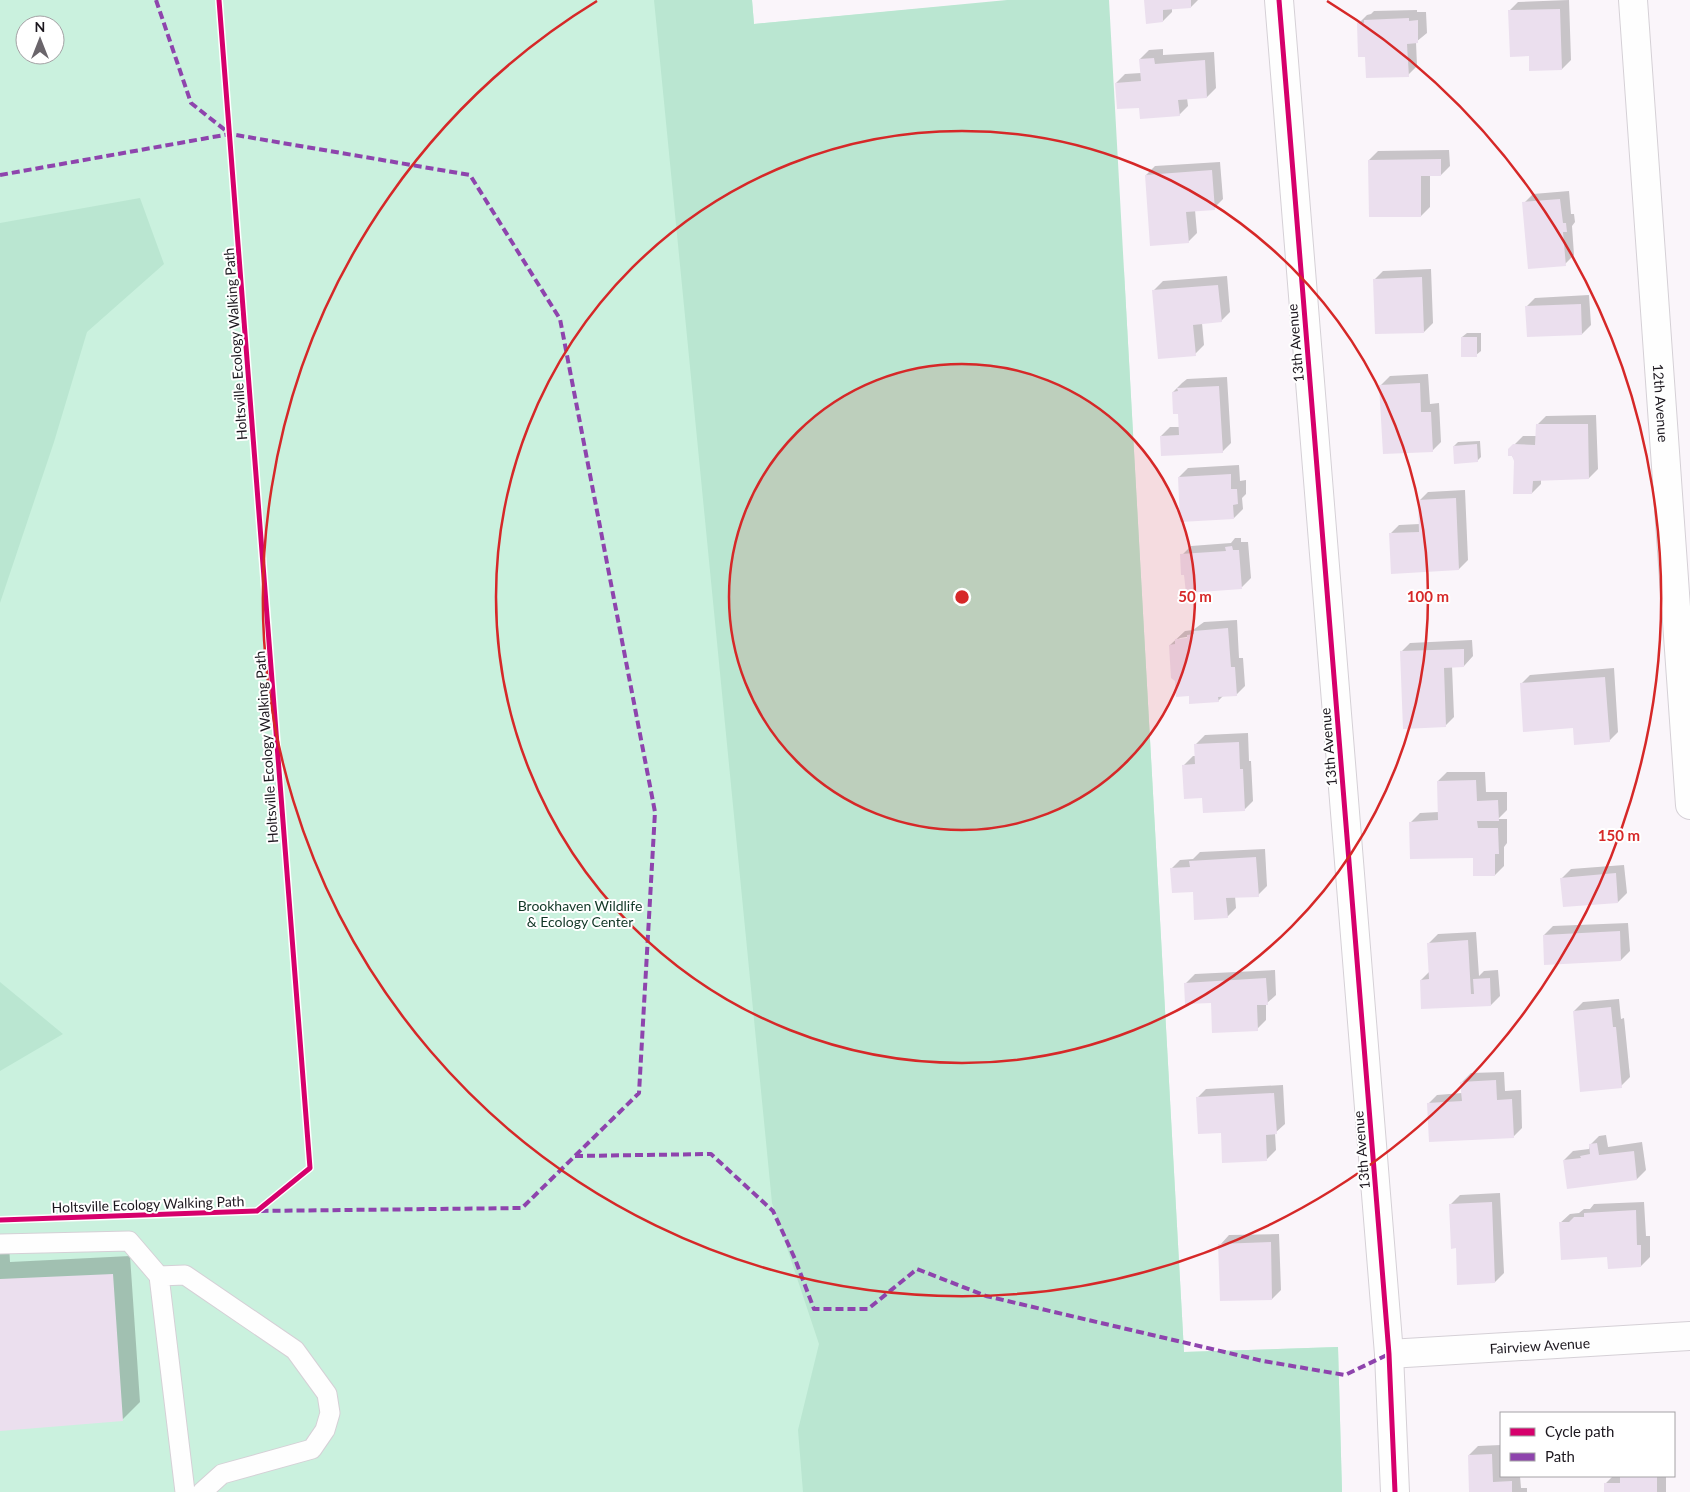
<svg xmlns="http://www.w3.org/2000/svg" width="1690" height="1492" font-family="Lato,sans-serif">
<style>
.green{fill:#caf1de;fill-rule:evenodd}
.forest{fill:#bae6d1}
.shadow{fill:#0003;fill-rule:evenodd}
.building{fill:#ebdfee}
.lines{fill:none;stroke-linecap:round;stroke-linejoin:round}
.lane-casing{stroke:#d5d0d6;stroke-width:21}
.street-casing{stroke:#d5d0d6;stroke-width:30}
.lane{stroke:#fefefe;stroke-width:19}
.street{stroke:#fefefe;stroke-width:28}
.quiet{stroke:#8e44ad;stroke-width:4;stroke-dasharray:8 4;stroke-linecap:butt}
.cycleway-casing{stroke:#fff;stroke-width:8}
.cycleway{stroke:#d6006c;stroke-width:5}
.ring{fill:none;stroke:#d62828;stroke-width:2.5}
.labels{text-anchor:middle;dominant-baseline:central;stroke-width:4;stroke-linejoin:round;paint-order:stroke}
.street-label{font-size:14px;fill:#1c171e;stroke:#fff}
.park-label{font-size:14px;fill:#113726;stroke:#fff}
.centre{fill:#d62828;stroke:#fff;stroke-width:2.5}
.ring-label{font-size:15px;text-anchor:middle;font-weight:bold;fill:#d62828;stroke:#fff;stroke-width:4;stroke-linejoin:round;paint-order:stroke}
</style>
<rect width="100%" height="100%" fill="#faf5fa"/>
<path class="green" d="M0,0H752L754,24L960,5L1124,271L1184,1352L1338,1347L1342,1492H0ZM25,25H55V55H25Z"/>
<path class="forest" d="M654,0H752L754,24L1007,0H1109L1184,1352L1338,1347L1342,1492H803L798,1430L819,1344L772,1203Z
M140,198L164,264L87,332L54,442L0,603V223Z
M0,982L63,1034L0,1071Z"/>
<path class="shadow" d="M1145,0H1198L1191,7L1172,8V12L1163,21Z
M1569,0L1571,60L1562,69L1530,55L1509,11L1518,2Z
M1417,10V12H1426L1427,33L1416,42L1417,66L1408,75L1366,56L1358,24L1367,15L1371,14L1374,11Z
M1163,49V55L1214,52L1216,88L1207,97L1187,98L1188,106L1179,115L1140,106L1116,83L1125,74L1141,73L1140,59L1149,50Z
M1449,150L1450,166L1441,175H1430V207L1421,216L1369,160L1378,151Z
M1220,162L1223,199L1214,208L1195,210L1197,233L1188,242L1146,175L1155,166Z
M1569,191L1571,214H1574L1575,222L1572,226L1574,255L1565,264L1524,203L1533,194Z
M1431,269L1433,323L1424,332L1374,280L1383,271Z
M1227,276L1230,312L1221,321L1202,323L1204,345L1195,354L1154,290L1163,281Z
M1589,295L1591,325L1582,334L1526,307L1535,298Z
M1467,333H1481V351L1476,355L1462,337Z
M1428,374L1430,404L1439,403L1441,442L1432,451L1381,385L1390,376Z
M1227,377L1231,443L1222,452L1161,436L1170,427H1180L1179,413L1173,392L1182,383L1187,379Z
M1596,415L1598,469L1589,478L1541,479V484L1532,493L1509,450L1523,436H1537V425L1546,416Z
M1480,441L1481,457L1477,461L1454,446L1458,442Z
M1239,465L1240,481L1246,480V494L1242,498L1243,509L1234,518L1179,477L1188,468Z
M1465,490L1468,560L1459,569L1390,534L1399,525L1420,524L1419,501L1428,492Z
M1235,538H1241V542H1248L1251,578L1242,587L1187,592L1182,555L1191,546L1231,543Z
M1237,620L1239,658H1243L1245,686L1236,695L1223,696L1218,701L1190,694L1170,645L1185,631L1193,630L1204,622ZM1193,636V639L1178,640L1180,638Z
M1472,640L1473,656L1464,666H1452L1454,717L1445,726L1401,652L1410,643Z
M1614,668L1618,732L1609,741L1574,727L1521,684L1530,675Z
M1248,733L1249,761H1251L1253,801L1244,810L1184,765L1193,756H1196V744L1205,735Z
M1447,772H1485L1486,792H1507V810L1498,819H1507V843L1504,847V866L1495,875L1474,857L1411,822L1420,813L1439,812L1438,781Z
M1265,849L1267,886L1258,895L1235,896L1236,908L1227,917L1194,891L1171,869L1180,860L1193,859L1200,852Z
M1624,865L1627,893L1618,902L1562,878L1571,869Z
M1628,923L1630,951L1621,960L1544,935L1553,926Z
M1476,932L1479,976L1484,971L1498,970L1500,996L1491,1005L1421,980L1430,971L1429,943L1438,934Z
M1275,970L1276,995L1266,1004V1020L1257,1029L1186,983L1195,974Z
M1619,999L1621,1019L1624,1018L1630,1077L1621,1086L1574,1011L1583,1002Z
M1504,1072L1505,1091L1521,1090L1522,1128L1513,1137L1428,1104L1437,1095L1462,1093V1082L1471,1073Z
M1283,1085L1285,1124L1275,1133L1276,1150L1267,1159L1222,1131L1197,1098L1206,1089Z
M1606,1135L1608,1147L1642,1142L1646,1170L1637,1179L1568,1187L1564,1160L1573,1151L1589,1149L1590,1145L1599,1136Z
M1500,1193L1504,1273L1495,1282L1457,1247L1451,1204L1460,1195Z
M1644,1202L1646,1236H1650V1257L1641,1266L1608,1256L1560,1223L1570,1214L1579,1213L1584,1209H1590L1594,1204Z
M1279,1234L1281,1290L1272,1299L1220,1245L1229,1235Z
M9,1243L10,1262L130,1256L140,1402L122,1420L0,1430V1244Z
M1501,1445V1476H1520L1521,1488H1527V1492H1470L1469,1455L1478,1446Z
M1613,1476H1666V1492H1606V1483Z"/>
<path class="building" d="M1144,0H1191V8L1163,10V22L1146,24Z
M1560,9L1562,70L1529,71V56L1510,57L1508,10Z
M1409,18V21L1418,20V43L1407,44L1409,77L1366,78L1365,57H1358L1357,23H1364V20Z
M1154,58L1155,64L1205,60L1207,98L1178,100L1180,116L1140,119L1139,108L1117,109L1115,83L1141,81L1139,59Z
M1441,159V176H1421V217H1369L1368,160Z
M1212,170L1215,210L1186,212L1189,243L1150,246L1145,175Z
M1560,199L1563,223H1566L1567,232H1563L1566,266L1528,269L1522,202Z
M1422,277L1424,333L1375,334L1373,279Z
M1218,285L1222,322L1193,325L1196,356L1158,359L1152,290Z
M1581,304L1582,335L1527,337L1525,306Z
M1461,337H1477V357H1461Z
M1420,383L1421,412H1431L1433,452L1383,454L1379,385Z
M1219,386L1223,453L1161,456L1160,436L1179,435L1178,414H1173L1172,392L1178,391L1177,388Z
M1536,424H1588L1589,479L1533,481L1532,494H1513L1514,461L1512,456H1508V449L1513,444L1535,445Z
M1477,444L1478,462L1454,464L1453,446Z
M1231,474V489H1237L1238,504L1233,505L1234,519L1180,522L1178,477Z
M1456,498L1459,570L1391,574L1389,533L1419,532L1418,500Z
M1232,546L1233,550H1239L1242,589L1186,593L1184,575H1181L1180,554L1226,551L1225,547Z
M1228,628L1231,667H1235L1237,696L1218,697L1219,702L1189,704V696L1176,697L1175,681L1171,678L1169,645L1175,644V639L1187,638V635L1194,634V631Z
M1464,649V667L1444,668L1446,727L1403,729L1400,651Z
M1605,677L1610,742L1574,745L1573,728L1523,732L1520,683Z
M1239,742L1240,769H1243L1245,811L1203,813L1202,798L1184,799L1182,765L1195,764L1194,744Z
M1476,780L1477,801L1498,800L1499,821H1477L1478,828H1498L1499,854H1495V876H1473V858L1410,859L1409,822L1438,820L1437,781Z
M1256,857L1259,897L1226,898L1228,918L1194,920L1193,892L1172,893L1170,868L1190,867L1189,861Z
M1616,873L1618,903L1563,907L1560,878Z
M1620,931L1621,961L1544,965L1543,935Z
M1468,940L1471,994H1474L1473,979L1490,978L1491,1006L1421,1009L1420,980L1429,979L1427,943Z
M1266,978L1268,1005H1257L1258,1031L1212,1033L1211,1003L1185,1004L1184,983Z
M1611,1007L1613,1027H1616L1622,1088L1580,1092L1573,1011Z
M1496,1080L1497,1100L1512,1099L1514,1138L1429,1142L1427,1103L1462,1101L1460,1082Z
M1274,1093L1277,1134L1266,1135L1267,1161L1222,1163L1221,1133L1198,1134L1196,1097Z
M1597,1143L1599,1155L1634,1151L1637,1180L1567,1189L1563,1160L1581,1158L1580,1156L1590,1154L1589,1144Z
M1492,1202L1495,1283L1457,1285L1456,1248L1451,1249L1449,1204Z
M1636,1210L1637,1245H1641V1267L1608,1269L1607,1257L1561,1260L1559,1222H1569L1574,1217H1584V1213Z
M1271,1242L1272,1300L1220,1301L1218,1244Z
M113,1274L123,1421L0,1431V1279Z
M1492,1454L1493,1482L1512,1481V1492H1469L1468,1455Z
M1620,1476H1657V1492H1604V1483H1620Z"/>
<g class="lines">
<g class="lane-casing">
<path id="lane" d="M0,1244L129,1241L159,1276L185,1492
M159,1276L185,1275L295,1350L327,1394L330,1413L325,1430L312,1449L222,1474L202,1492"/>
</g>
<g class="street-casing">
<g id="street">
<path d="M1279,0L1389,1354L1395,1492"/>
<path id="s1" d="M1633,0L1690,805"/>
<path id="s2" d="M1389,1354L1690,1336"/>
</g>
</g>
<use href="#lane" class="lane"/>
<use href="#street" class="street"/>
<path class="quiet" d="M156,0L191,103L230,134
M0,175L230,134L470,175L560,319L655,812L639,1093L522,1208L257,1211
M575,1156L711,1154L773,1211L795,1259L814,1309H868L917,1269L986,1296L1263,1361L1345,1375L1389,1354"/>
<g class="cycleway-casing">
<path id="cycleway" d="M1279,0L1389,1354L1395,1492
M0,1220L257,1211L310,1168L219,0"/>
</g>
<use href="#cycleway" class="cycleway"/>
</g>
<circle cx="962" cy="597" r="233" fill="#d62828" fill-opacity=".12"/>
<g class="ring">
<circle cx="962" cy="597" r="233"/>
<circle cx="962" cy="597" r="466"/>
<path d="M1327 1A699 699 0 1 1 597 1"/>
</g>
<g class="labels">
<g class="street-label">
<text transform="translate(1295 343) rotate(-95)">13th Avenue</text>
<text transform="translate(235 344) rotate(-94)">Holtsville Ecology Walking Path</text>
<text stroke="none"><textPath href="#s1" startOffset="404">12th Avenue</textPath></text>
<text transform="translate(266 747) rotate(-94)">Holtsville Ecology Walking Path</text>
<text transform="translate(1328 747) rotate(-95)">13th Avenue</text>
<text transform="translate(1361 1150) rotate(-95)">13th Avenue</text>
<text transform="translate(148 1204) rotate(-2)">Holtsville Ecology Walking Path</text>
<text stroke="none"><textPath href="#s2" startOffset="151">Fairview Avenue</textPath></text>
</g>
<g class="park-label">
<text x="580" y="905">Brookhaven Wildlife<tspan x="580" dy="16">&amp; Ecology Center</tspan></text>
</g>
</g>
<circle cx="962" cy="597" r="8" class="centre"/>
<g class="ring-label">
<text x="1195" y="602">50 m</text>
<text x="1428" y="602">100 m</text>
<text x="1619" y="841">150 m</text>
</g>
<rect x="1500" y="1412" width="175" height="65" fill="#ffffff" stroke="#a4a2a5"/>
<rect x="1510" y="1428" width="25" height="8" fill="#d6006c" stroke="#a4a2a5"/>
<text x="1545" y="1437" font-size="15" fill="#1c171e">Cycle path</text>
<rect x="1510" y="1453" width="25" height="8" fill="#8e44ad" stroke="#a4a2a5"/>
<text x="1545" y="1462" font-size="15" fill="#1c171e">Path</text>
<g transform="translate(40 40)"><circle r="24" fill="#ffffff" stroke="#a4a2a5"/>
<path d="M0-4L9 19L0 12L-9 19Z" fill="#6a656b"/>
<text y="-8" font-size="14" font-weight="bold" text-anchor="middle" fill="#1c171e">N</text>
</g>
</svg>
